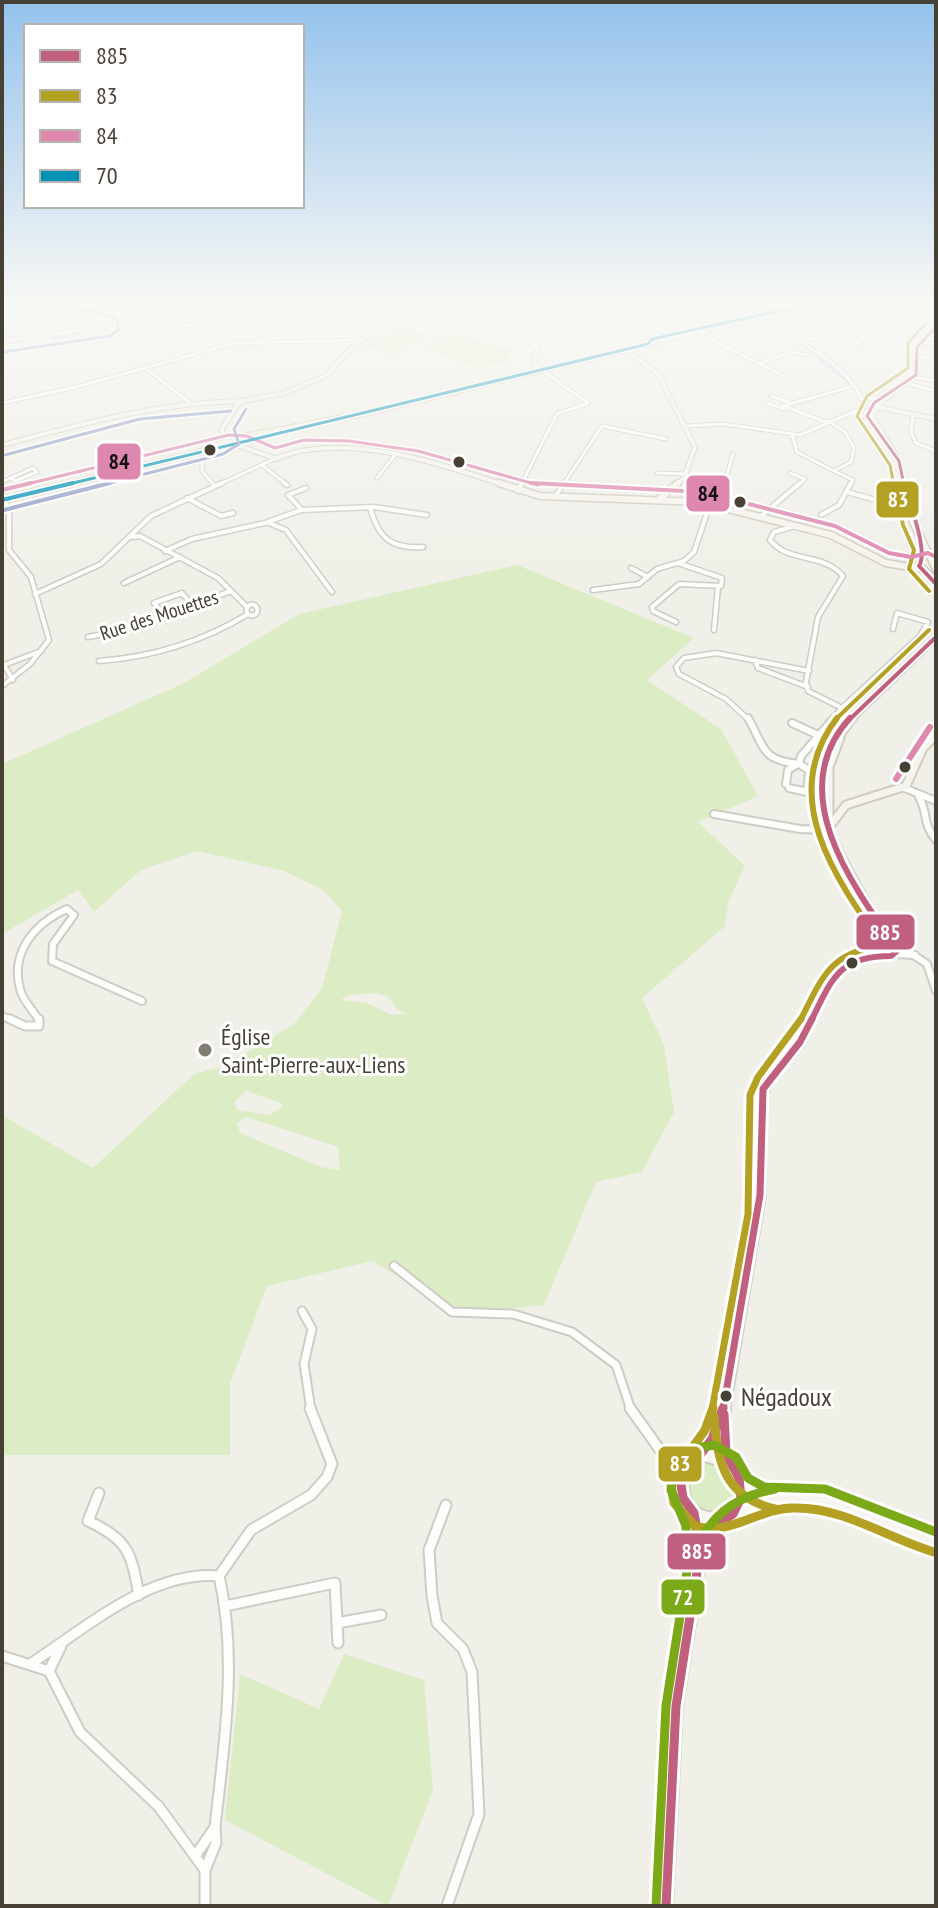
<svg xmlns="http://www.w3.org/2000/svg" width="938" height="1908" font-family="'PT Sans Narrow',sans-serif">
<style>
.green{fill:#dcedc6;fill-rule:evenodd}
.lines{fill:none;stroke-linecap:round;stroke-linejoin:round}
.stream{stroke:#b6d7f1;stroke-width:2}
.street-far4-casing{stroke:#ceccc6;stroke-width:5}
.street-far3-casing{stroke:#ceccc6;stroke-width:7}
.street-far2-casing{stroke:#ceccc6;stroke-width:10}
.street-far1-casing{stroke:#ceccc6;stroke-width:11}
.street-casing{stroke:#ceccc6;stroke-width:13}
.secondary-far4-casing{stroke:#d0ccbf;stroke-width:6}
.secondary-far3-casing{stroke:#d0ccbf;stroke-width:9}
.secondary-far2-casing{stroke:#d0ccbf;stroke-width:11}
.secondary-far1-casing{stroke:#d0ccbf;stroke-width:14}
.secondary-casing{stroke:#d0ccbf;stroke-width:16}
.primary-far1-casing{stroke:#d4ccb4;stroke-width:7}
.primary-casing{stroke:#d4ccb4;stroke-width:9}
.street-far4{stroke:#fdfdfc;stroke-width:3}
.street-far3{stroke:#fdfdfc;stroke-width:4}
.street-far2{stroke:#fdfdfc;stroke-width:6}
.street-far1{stroke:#fdfdfc;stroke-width:7}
.street{stroke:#fdfdfc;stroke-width:9}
.secondary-far4{stroke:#f6f4ee;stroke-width:4}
.secondary-far3{stroke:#f6f4ee;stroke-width:6}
.secondary-far2{stroke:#f6f4ee;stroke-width:7}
.secondary-far1{stroke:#f6f4ee;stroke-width:10}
.secondary{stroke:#f6f4ee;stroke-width:12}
.primary-far1{stroke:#f1eee3;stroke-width:5}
.primary{stroke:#f1eee3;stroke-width:6}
.bus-1-far4-casing{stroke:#fff;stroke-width:6}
.bus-1-far3-casing{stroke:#fff;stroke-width:8}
.bus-1-far2-casing{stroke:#fff;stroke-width:12}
.bus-1-far1-casing{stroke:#fff;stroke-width:13}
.bus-1-casing{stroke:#fff;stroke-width:15}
.bus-2-far4-casing{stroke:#fff;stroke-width:6}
.bus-2-far3-casing{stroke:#fff;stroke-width:8}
.bus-2-far2-casing{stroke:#fff;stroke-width:12}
.bus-2-far1-casing{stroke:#fff;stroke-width:13}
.bus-2-casing{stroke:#fff;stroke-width:15}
.bus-3-far2-casing{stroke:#fff;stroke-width:6}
.bus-3-far1-casing{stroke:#fff;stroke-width:8}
.bus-3-casing{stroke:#fff;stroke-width:12}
.bus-4-far1-casing{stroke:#fff;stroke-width:6}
.bus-4-casing{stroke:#fff;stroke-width:8}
.bus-5-far1-casing{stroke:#fff;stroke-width:6}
.bus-5-casing{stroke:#fff;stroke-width:8}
.bus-6-casing{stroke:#fff;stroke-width:15}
.bus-1-far4{stroke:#c05f7e;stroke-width:3}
.bus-1-far3{stroke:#c05f7e;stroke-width:4}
.bus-1-far2{stroke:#c05f7e;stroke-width:6}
.bus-1-far1{stroke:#c05f7e;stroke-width:7}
.bus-1{stroke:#c05f7e;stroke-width:9}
.bus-2-far4{stroke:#b4a022;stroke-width:3}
.bus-2-far3{stroke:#b4a022;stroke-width:4}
.bus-2-far2{stroke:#b4a022;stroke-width:6}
.bus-2-far1{stroke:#b4a022;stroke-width:7}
.bus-2{stroke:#b4a022;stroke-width:9}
.bus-3-far2{stroke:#df88af;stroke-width:3}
.bus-3-far1{stroke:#df88af;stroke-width:4}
.bus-3{stroke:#df88af;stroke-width:6}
.bus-4-far1{stroke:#0091b5;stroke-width:3}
.bus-4{stroke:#0091b5;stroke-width:4}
.bus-5-far1{stroke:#929fc7;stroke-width:3}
.bus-5{stroke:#929fc7;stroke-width:4}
.bus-6{stroke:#7ba917;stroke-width:9}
.bus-dot{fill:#474034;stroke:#fff;stroke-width:3}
.poi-dot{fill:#827d73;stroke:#fff;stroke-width:3}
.labels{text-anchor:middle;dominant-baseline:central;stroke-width:6;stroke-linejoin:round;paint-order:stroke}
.far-street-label{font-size:20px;fill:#474034;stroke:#fff}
.poi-label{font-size:24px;fill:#474034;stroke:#fff;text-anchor:start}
.near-bus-label{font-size:26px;fill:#474034;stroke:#fff;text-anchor:start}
.line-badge{stroke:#fff;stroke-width:3}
.badge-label{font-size:22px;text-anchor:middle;font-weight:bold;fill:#fff}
.pale-badge-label{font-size:22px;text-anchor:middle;font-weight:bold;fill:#111}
</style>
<rect width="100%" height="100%" fill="#f0efe8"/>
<path class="green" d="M398,326L429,334L393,355L362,346Z
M449,333L513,350L508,354L509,359L493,365L475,366L425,349L428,341Z
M517,565L694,638L647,680L721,729L758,796L698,822L745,866L729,900L724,927L642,998L664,1045L674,1112L642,1172L596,1182L544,1305L460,1313L372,1261L267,1286L230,1384V1455H2V1115L93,1168L194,1074L225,1066L294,1024L322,988L342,911L323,890L284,871L197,851L141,870L94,912L78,890L2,934V764L184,683L299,614ZM376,993L388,997L398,1010L408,1014L392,1015L367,1003L341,1000L349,995ZM246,1091L281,1103L282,1107L270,1115L238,1110L234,1102ZM246,1117L338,1147L340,1170L321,1167L240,1133L237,1123Z
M706,1454L738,1478L733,1514L694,1513L682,1473Z
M344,1654L424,1680L433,1790L388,1906L225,1820L240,1674L319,1709Z"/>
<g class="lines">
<path class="stream" d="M54,339L81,333
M806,347L850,384
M857,391L862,404"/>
<g class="street-far4-casing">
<path id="street-far4" d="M194,301L203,306L230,305L257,340
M587,301L656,338
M631,301L654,305
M743,302L758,314
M882,310L879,305L895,301
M372,311L381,314
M833,322L826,324L936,361
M383,324L503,325L574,301
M479,326L539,347L533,364L588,403L557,414L521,485
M783,331L812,326L821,329
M700,334L786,377
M926,336L865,312L936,307
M765,339L790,334
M579,341L574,339L662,301
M803,342L832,333L861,344
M921,342L936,344
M761,363L791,352L809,355
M145,368L189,402
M914,377L936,381
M906,383L936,391
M771,396L788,402
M865,399L883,397
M2,403L76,387L235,343L363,340
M767,403L784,409
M850,413L867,417L872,413
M913,416L911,432L916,443L936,451
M828,421L845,432L854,448L851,462L834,471L853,480L850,485
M826,422L783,406L850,387
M686,426L723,424L800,435L865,407C850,363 797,340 758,319
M792,435L797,452L834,471
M202,457V471L214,485
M262,465L287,485
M657,473L686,474
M790,473L805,479L798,485
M377,478L395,455
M684,478L724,484
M2,482L33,468L37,472L15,481L11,478
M218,485L274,459
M563,485L602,426L666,439
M724,485L733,454"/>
</g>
<g class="street-far3-casing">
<path id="street-far3" d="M284,483L287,485
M717,483L724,484
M2,490L9,514V550L31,577L49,640L30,664L2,686
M518,491L522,483
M847,492L887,503
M555,497L564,483
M187,498L221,516L233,513
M718,506L725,483
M370,507C378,538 391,549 423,547
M302,510L288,495L306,488
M821,515L839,505L851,483
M760,517L800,483
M269,523L286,530L332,592
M795,526L774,532L770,540C789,564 823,552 843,576L818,617L806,682L808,691L842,708
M132,537L140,536L218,578L247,607
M165,551L192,539L265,523L301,510L374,507L427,515
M631,568L648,577
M124,583L180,557
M593,590L639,584L657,569L684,561L694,552L710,504
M35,594L101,564L151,516L222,483
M246.5 610a5.5 5.5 0 1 1 11 0a5.5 5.5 0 1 1-11 0Z
M165,616L154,603L182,593L193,606
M676,622L653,611L652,607L679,584L721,586L722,578L678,563
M714,630L718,587
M88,637L124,630L231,591
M755,660L758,668L808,687
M99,661C153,657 202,642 248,614
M13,680L4,665L41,651
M844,706L920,636L928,622L897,613L893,629
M749,720L726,699L679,674L676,667L684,658L716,653L809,671
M832,720L842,708"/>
</g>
<g class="street-far2-casing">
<path id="street-far2" d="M748,718C765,747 760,760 799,764
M792,723L818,735
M799,764L801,756L834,718
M799,764L820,777
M786,784L788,770L796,765
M902,787L936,801
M789,788L807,792L809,772
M919,797C929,815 921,821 936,840
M714,814L800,829L830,830
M897,944L927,964L936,991
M895,954L915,955
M2,1016L14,1021
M39,1021C34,1010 23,1002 20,989C10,952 35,923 67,909L74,915L53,944L52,961L142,1001"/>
</g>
<g class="street-far1-casing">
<path id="street-far1" d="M10,1019L25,1026H39V1019
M394,1266L452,1312L513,1314L572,1332L616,1365L631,1410
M302,1311L312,1329L304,1364L311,1410"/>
</g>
<g class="street-casing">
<path id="street" d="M630,1408L680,1478
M665,1455L689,1462
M99,1493L88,1521C129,1540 131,1553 139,1595
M446,1505L429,1550L432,1596L437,1623L463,1649L472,1672L479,1814L447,1906
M225,1606L335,1583L338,1643
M337,1623L381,1615
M2,1656L49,1671L80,1732L159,1807L205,1870
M30,1664C85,1629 150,1570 219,1576L251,1530L311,1495L327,1477L332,1464L310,1408
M49,1671L61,1646
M215,1827C224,1744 238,1659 219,1576
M196,1855L215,1827L216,1843L205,1870V1906"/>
</g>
<g class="secondary-far4-casing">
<path id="secondary-far4" d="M2,301L31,311L102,325
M393,318L481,301
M108,328L379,318
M2,342L109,326L102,325
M628,351L658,374L695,447L684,478L676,485
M242,401L285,393L327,375L348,351L391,319
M872,406L936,419
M230,440L221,430L238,404
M2,445C86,423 155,403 242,401L238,404
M237,445L277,459
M274,459C345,430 436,463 505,485
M904,485L899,461L872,416L879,404L916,375L917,347L936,327"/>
</g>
<g class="secondary-far3-casing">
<path id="secondary-far3" d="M499,483L540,496L701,502L831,535L886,563L922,569
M904,483L913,522L936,569
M658,500L678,483
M919,565L936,581
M850,720L936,637"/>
</g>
<g class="secondary-far2-casing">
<path id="secondary-far2" d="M852,718C808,774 815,810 848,870C858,887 867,907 879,923C884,932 893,938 898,947L891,956L869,954L860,958
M829,818V767L840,738
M830,826L846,805L906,786L923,748L936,735
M810,1021L832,978L874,937"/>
</g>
<g class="secondary-far1-casing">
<path id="secondary-far1" d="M724,1410L760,1195L761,1096L768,1080L800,1042L811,1019"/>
</g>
<g class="secondary-casing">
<path id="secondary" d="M724,1408V1444L730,1465
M700,1455C728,1456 743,1476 740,1503C705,1547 655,1487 700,1455Z
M700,1455L712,1439L721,1414
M741,1485L768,1499
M737,1509L791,1498L824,1500L936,1542
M700,1564L721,1521
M666,1906L676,1706L697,1572L694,1513"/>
</g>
<g class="primary-far1-casing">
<path id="primary-far1" d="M194,454L234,438L357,415L826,301
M65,485L197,453"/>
</g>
<g class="primary-casing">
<path id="primary" d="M2,500L73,483"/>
</g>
<use href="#street-far4" class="street-far4"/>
<use href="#street-far3" class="street-far3"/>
<use href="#street-far2" class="street-far2"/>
<use href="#street-far1" class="street-far1"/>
<use href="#street" class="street"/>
<use href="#secondary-far4" class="secondary-far4"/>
<use href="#secondary-far3" class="secondary-far3"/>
<use href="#secondary-far2" class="secondary-far2"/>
<use href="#secondary-far1" class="secondary-far1"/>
<use href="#secondary" class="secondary"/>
<use href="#primary-far1" class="primary-far1"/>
<use href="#primary" class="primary"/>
<g class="bus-1-far4-casing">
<path id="bus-1-far4" d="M904,485L899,461L867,416L874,403L916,375L917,347L936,327"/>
</g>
<g class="bus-1-far3-casing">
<path id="bus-1-far3" d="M904,483C909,503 929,551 919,566L936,584
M849,720L936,637"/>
</g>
<g class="bus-1-far2-casing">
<path id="bus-1-far2" d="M811,1021C832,979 838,956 891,956L898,950C851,884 783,791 850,718"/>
</g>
<g class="bus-1-far1-casing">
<path id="bus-1-far1" d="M723,1410L760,1195L763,1089L800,1042L812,1019"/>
</g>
<g class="bus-1-casing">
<path id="bus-1" d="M701,1560L711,1534L721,1521L733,1514L741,1498L739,1478L726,1454L724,1414
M666,1906L676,1706L697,1572L696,1524L694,1513L683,1498L680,1478L689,1462L700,1455L712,1439L723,1408"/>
</g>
<g class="bus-2-far4-casing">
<path id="bus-2-far4" d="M894,485L890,465L857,416L867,396L908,368V343L929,320"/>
</g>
<g class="bus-2-far3-casing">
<path id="bus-2-far3" d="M894,483L903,525L914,550L909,569L929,591
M835,720L929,630"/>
</g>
<g class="bus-2-far2-casing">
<path id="bus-2-far2" d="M800,1021C822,978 830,951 883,946C835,878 777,796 837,718"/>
</g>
<g class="bus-2-far1-casing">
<path id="bus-2-far1" d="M712,1410L748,1214L750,1095L758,1077L801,1019"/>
</g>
<g class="bus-2-casing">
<path id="bus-2" d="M713,1408L705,1430L670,1479L674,1503L695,1526C731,1536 757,1509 792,1508C842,1506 887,1538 934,1552
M714,1416C717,1463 725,1497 775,1509"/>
</g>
<g class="bus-3-far2-casing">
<path id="bus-3-far2" d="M23,485L229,435L247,436L275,448L304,440L349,441L418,451L538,485"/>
</g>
<g class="bus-3-far1-casing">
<path id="bus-3-far1" d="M531,483L702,492L835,526L889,553L911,557L928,553L936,557
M2,490L31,483"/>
</g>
<g class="bus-3-casing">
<path id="bus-3" d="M896,779L930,727"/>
</g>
<g class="bus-4-far1-casing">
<path id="bus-4-far1" d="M65,485L648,344L652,339L824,301"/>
</g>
<g class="bus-4-casing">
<path id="bus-4" d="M2,500L73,483"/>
</g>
<g class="bus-5-far1-casing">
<path id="bus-5-far1" d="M3,352L110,336L118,330V321L112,316L34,301
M5,455L140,419L231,411
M102,485L223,454L239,444L234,429L246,409"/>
</g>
<g class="bus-5-casing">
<path id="bus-5" d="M4,510L110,483"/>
</g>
<g class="bus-6-casing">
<path id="bus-6" d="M691,1558C708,1518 732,1497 775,1489
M656,1906L666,1706L687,1571L686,1526L671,1490L676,1461L691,1449L714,1445L736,1457L748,1478L764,1487L825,1489L936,1532"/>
</g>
<use href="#bus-1-far4" class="bus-1-far4"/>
<use href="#bus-1-far3" class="bus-1-far3"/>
<use href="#bus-1-far2" class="bus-1-far2"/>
<use href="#bus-1-far1" class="bus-1-far1"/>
<use href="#bus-1" class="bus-1"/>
<use href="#bus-2-far4" class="bus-2-far4"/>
<use href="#bus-2-far3" class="bus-2-far3"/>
<use href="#bus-2-far2" class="bus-2-far2"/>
<use href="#bus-2-far1" class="bus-2-far1"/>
<use href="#bus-2" class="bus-2"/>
<use href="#bus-3-far2" class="bus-3-far2"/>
<use href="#bus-3-far1" class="bus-3-far1"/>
<use href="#bus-3" class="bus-3"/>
<use href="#bus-4-far1" class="bus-4-far1"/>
<use href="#bus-4" class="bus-4"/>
<use href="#bus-5-far1" class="bus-5-far1"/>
<use href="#bus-5" class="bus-5"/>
<use href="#bus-6" class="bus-6"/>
</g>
<linearGradient id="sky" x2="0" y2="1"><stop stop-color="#94c2ec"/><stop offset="0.53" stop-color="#f8f8f5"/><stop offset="1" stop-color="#f8f8f5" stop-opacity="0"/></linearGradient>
<rect width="938" height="569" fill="url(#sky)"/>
<g class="bus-dot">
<circle cx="210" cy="450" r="7"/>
<circle cx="459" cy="462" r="7"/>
<circle cx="740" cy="502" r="7"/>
<circle cx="905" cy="767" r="7"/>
<circle cx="852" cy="963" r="7"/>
<circle cx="726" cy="1396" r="7"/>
</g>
<circle class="poi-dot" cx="205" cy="1050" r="8"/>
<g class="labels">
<g class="far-street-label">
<text transform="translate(159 615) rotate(-18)">Rue des Mouettes</text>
</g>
<g class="poi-label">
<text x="221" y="1036">Église<tspan x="221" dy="28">Saint-Pierre-aux-Liens</tspan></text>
</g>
<g class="near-bus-label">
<text x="741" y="1396">Négadoux</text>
</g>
</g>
<g class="line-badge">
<rect x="96" y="442" width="46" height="39" rx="8" fill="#df88af"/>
<rect x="685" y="474" width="46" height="39" rx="8" fill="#df88af"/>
<rect x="875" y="480" width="45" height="39" rx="8" fill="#b4a022"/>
<rect x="855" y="913" width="61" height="38" rx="8" fill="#c05f7e"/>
<rect x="657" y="1445" width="46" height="38" rx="8" fill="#b4a022"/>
<rect x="666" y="1532" width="61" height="39" rx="8" fill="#c05f7e"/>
<rect x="660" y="1578" width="46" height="38" rx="8" fill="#7ba917"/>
</g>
<g class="badge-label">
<text x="898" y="507">83</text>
<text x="885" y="940">885</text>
<text x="680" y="1471">83</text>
<text x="697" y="1559">885</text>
<text x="683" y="1605">72</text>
</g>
<g class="pale-badge-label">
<text x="119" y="469">84</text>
<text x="708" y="501">84</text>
</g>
<rect width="938" height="1908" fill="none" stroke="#474034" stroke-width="8"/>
<rect x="24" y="24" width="280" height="184" fill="#ffffff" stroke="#b5b3ae" stroke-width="2"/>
<rect x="40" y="50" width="40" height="12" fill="#c05f7e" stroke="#b5b3ae" stroke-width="2"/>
<text x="96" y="64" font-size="24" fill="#474034">885</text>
<rect x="40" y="90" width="40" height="12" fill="#b4a022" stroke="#b5b3ae" stroke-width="2"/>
<text x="96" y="104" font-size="24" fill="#474034">83</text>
<rect x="40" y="130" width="40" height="12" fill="#df88af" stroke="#b5b3ae" stroke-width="2"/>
<text x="96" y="144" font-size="24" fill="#474034">84</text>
<rect x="40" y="170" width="40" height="12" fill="#0091b5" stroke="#b5b3ae" stroke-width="2"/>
<text x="96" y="184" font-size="24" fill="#474034">70</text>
</svg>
